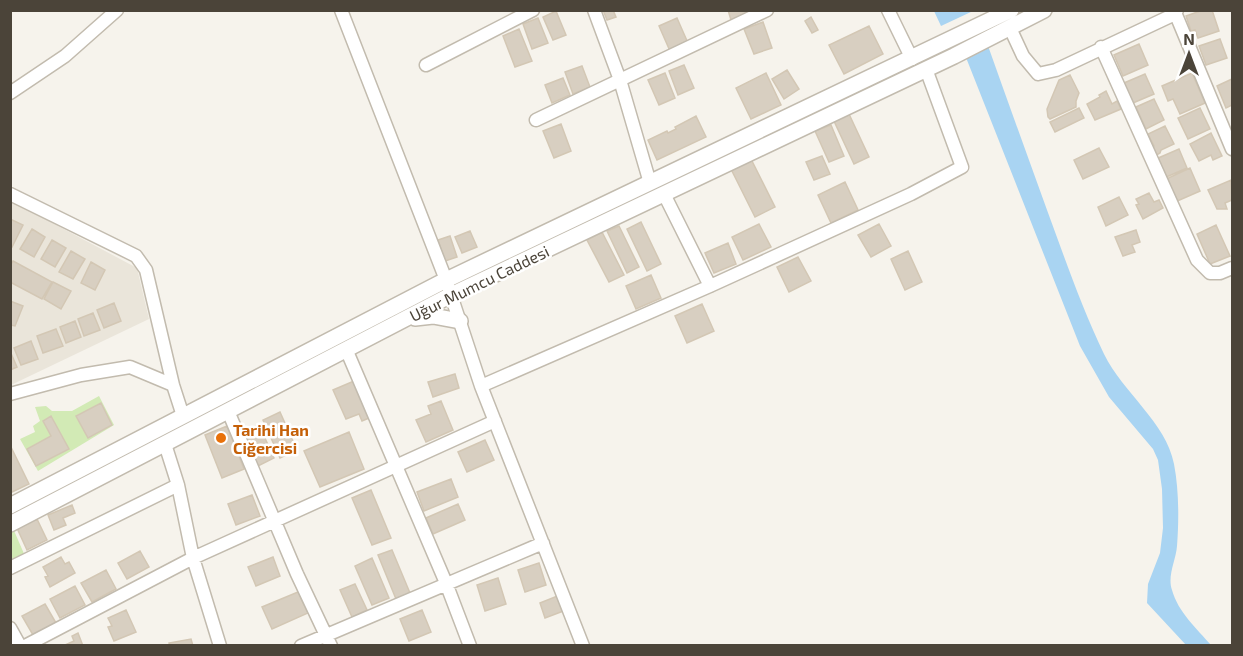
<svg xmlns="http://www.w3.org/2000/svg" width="1243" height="656" font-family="'Exo 2',sans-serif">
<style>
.residential{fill:#eae5da}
.green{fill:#d2eab5}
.water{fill:#a9d4f2}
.building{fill:#d8cfc1;stroke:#d3c7b4;stroke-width:1.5}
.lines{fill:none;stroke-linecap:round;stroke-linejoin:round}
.minor-casing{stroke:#c2bbae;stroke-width:15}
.tertiary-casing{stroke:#c2bbae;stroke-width:18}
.minor{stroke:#fff;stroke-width:12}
.tertiary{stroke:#fff;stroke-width:15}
.food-dot{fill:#e8710a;stroke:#fff;stroke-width:2}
.labels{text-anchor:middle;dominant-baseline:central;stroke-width:5;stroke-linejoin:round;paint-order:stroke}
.street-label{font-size:16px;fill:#4b4439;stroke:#fff}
.food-label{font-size:16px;font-weight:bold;fill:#c56008;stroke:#fff;text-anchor:start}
</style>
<rect width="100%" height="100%" fill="#f6f3ec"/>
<path class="residential" d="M11,201L137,268L149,319L11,385Z"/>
<path class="green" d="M99,396L114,425L38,471L20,439L35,432L33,426L40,421L35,407L46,406L52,411H72Z
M12,526L25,556L11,564L10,527Z"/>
<path class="water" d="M934,11H973L941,26Z
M987,43C1007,99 1027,155 1047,210C1065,259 1082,308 1104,354C1123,393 1166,422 1174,464C1179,490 1179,520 1177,546C1176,560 1167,576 1172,590C1178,612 1197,629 1211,645H1186L1147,603L1148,584L1160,553L1163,528L1162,489L1158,460L1153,449L1109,397L1080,346L965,55Z"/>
<path class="building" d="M603,10H613L616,17L607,20Z
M728,10H751V12L731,20Z
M1203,10H1212L1219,31L1198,38L1195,30L1191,31L1186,16Z
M556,11L566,35L553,40L543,17Z
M811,17L818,30L812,33L805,21Z
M538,18L548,43L532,49L523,24Z
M677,18L688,43L670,51L659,26Z
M763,22L772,48L754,54L744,29Z
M869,26L883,54L844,74L829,45Z
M519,29L532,61L515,67L503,36Z
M1220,39L1227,58L1206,65L1199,46Z
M1139,44L1148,65L1123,76L1114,55Z
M684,65L694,88L678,95L669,71Z
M582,66L590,87L573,94L565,72Z
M787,70L799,89L784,99L772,79Z
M665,73L675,98L659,105L648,80Z
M766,73L781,105L751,119L736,88Z
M1192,73L1205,103L1180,114L1173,99L1168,101L1162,86Z
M1145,74L1154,94L1133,103L1124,83Z
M1070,75L1079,93L1076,101V107L1050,119L1048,117L1047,109L1059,80Z
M563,78L570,95L552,103L545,85Z
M1232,79V105L1226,108L1217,86Z
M1106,91L1112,104L1117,101L1121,109L1095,120L1087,104L1100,97L1099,95Z
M1154,99L1164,120L1146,129L1136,107Z
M1079,108L1084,118L1055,132L1050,122Z
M1200,108L1210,129L1188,139L1178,118Z
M849,114L869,157L854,164L834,121Z
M696,116L706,137L657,160L648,140L667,131L668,133L676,129L675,127Z
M561,124L571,151L554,158L543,131Z
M831,125L844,156L829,162L815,131Z
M1165,126L1174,144L1161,150L1160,153L1155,156L1152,150L1154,146L1148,134Z
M1211,133L1222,156L1213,160L1211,155L1199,161L1190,144Z
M1099,148L1109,167L1083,179L1074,160Z
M1179,149L1187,168L1164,178L1156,159Z
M822,156L830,174L814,180L806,162Z
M750,157L775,207L755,217L730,167Z
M1190,168L1200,191L1175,202L1164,180Z
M1231,180L1232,200L1225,203L1227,209H1217L1208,190Z
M845,182L858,210L831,223L818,195Z
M1149,193L1154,202L1159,200L1163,208L1143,219L1136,205L1139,204L1136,199Z
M1119,197L1128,215L1106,226L1098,207Z
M10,219L23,225L12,247L10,246Z
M641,222L661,264L647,271L627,229Z
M759,224L771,247L743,260L732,237Z
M879,224L891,246L871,257L858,235Z
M1216,225L1230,256L1210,264L1197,234Z
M619,226L639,267L627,273L607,231Z
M32,229L45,237L34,257L20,249Z
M1136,230L1140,242L1132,245L1135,252L1123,256L1115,237Z
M470,231L477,247L462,253L455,237Z
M602,232L624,275L609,282L587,240Z
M450,236L457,257L445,261L438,240Z
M52,240L66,248L55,267L41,259Z
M728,243L736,264L714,273L705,253Z
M71,251L85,259L73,279L59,272Z
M908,251L922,282L905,290L891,259Z
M798,257L811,281L789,292L777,267Z
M13,261L52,282L42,299L10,282V266Z
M91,262L105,270L95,290L81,283Z
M651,275L661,298L636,309L626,286Z
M53,282L71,291L61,309L44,299Z
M10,301L23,306L15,326L10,325Z
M114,303L121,321L104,328L97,310Z
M702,304L714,331L687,343L675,316Z
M93,313L100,330L84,336L78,319Z
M75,321L81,337L66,343L60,327Z
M56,329L63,346L43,353L37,336Z
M31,341L38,359L21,365L14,348Z
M10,351L17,367L10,370Z
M455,374L459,388L433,397L428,382Z
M354,381L369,418L362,421L359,414L346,419L333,390Z
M441,401L453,430L426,442L416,420L431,414L428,406Z
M101,403L112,425L88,438L76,416Z
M280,412L297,450L280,458L263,420Z
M51,416L69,449L36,466L27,449L51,436L43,421Z
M259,425L274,458L258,466L242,432Z
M227,426L244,469L222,478L205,435Z
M349,432L364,469L320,487L304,451Z
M485,440L494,460L467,472L458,452Z
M10,445L29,484L10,493Z
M451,479L458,497L424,511L417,492Z
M371,490L391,538L372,545L352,498Z
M252,495L260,516L236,525L228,504Z
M458,504L465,520L433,534L426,518Z
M72,505L75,513L63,518L66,525L54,530L48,515Z
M37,519L47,540L27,550L17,528Z
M392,550L410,593L396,599L378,555Z
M140,551L149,567L127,579L118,563Z
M61,557L65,564L69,562L75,573L50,587L45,577L48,576L43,567Z
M273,557L280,576L256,586L248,567Z
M372,558L389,598L372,605L355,566Z
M539,563L546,585L525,592L518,570Z
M106,570L116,589L92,602L81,583Z
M498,578L506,604L485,611L477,585Z
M355,584L367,610L352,617L340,590Z
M75,586L85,605L60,618L50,599Z
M298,592L308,613L272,629L262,607Z
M560,595L566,610L545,618L540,603Z
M45,604L56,623L33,635L22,616Z
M126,610L136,632L114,641L108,627L112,626L108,618Z
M422,610L431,632L409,641L400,619Z
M78,633L83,646H63L74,641L72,636Z
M191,639L193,646H170L169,643Z"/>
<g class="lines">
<g class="minor-casing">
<path id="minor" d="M341,10L446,280L481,386L583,646
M594,10L620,80L650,183
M888,10L912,59
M1174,10L1232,149
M1010,28L1023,56L1038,74L1056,70L1175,14L1177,10
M1101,47L1197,260L1210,273H1220L1232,268
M426,65L533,10
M10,93L65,56L117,10
M536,120L767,10
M10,194L136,256L146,270L173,385L183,416
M664,194L710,286
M346,349L446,583L470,646
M481,386L710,286L911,194L962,167L926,69
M10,394L81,375L130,367L173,385
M228,411L297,574L331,646
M165,444L178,485L193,558L220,646
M10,568L178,485
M10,628L20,646
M25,646L193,558L495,421
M301,646L543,543"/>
</g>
<g class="tertiary-casing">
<path id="tertiary" d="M415,318L433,316L460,321
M10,506L440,283L1011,10
M10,524L451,295L954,56L1044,10"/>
</g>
<use href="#minor" class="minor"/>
<use href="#tertiary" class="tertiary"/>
</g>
<circle class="food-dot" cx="221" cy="438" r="6"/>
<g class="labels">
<g class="street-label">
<text transform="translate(479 283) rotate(-26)">Uğur Mumcu Caddesi</text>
</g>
<g class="food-label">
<text x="233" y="429">Tarihi Han<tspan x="233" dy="18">Ciğercisi</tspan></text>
</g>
</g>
<rect width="1243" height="656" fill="none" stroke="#4b4439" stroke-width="24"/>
<g transform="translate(1189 54)" stroke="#ffffff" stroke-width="4.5" paint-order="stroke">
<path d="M0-4.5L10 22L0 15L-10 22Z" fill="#4b4439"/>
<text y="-9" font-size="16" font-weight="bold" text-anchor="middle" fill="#4b4439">N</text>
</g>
</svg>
